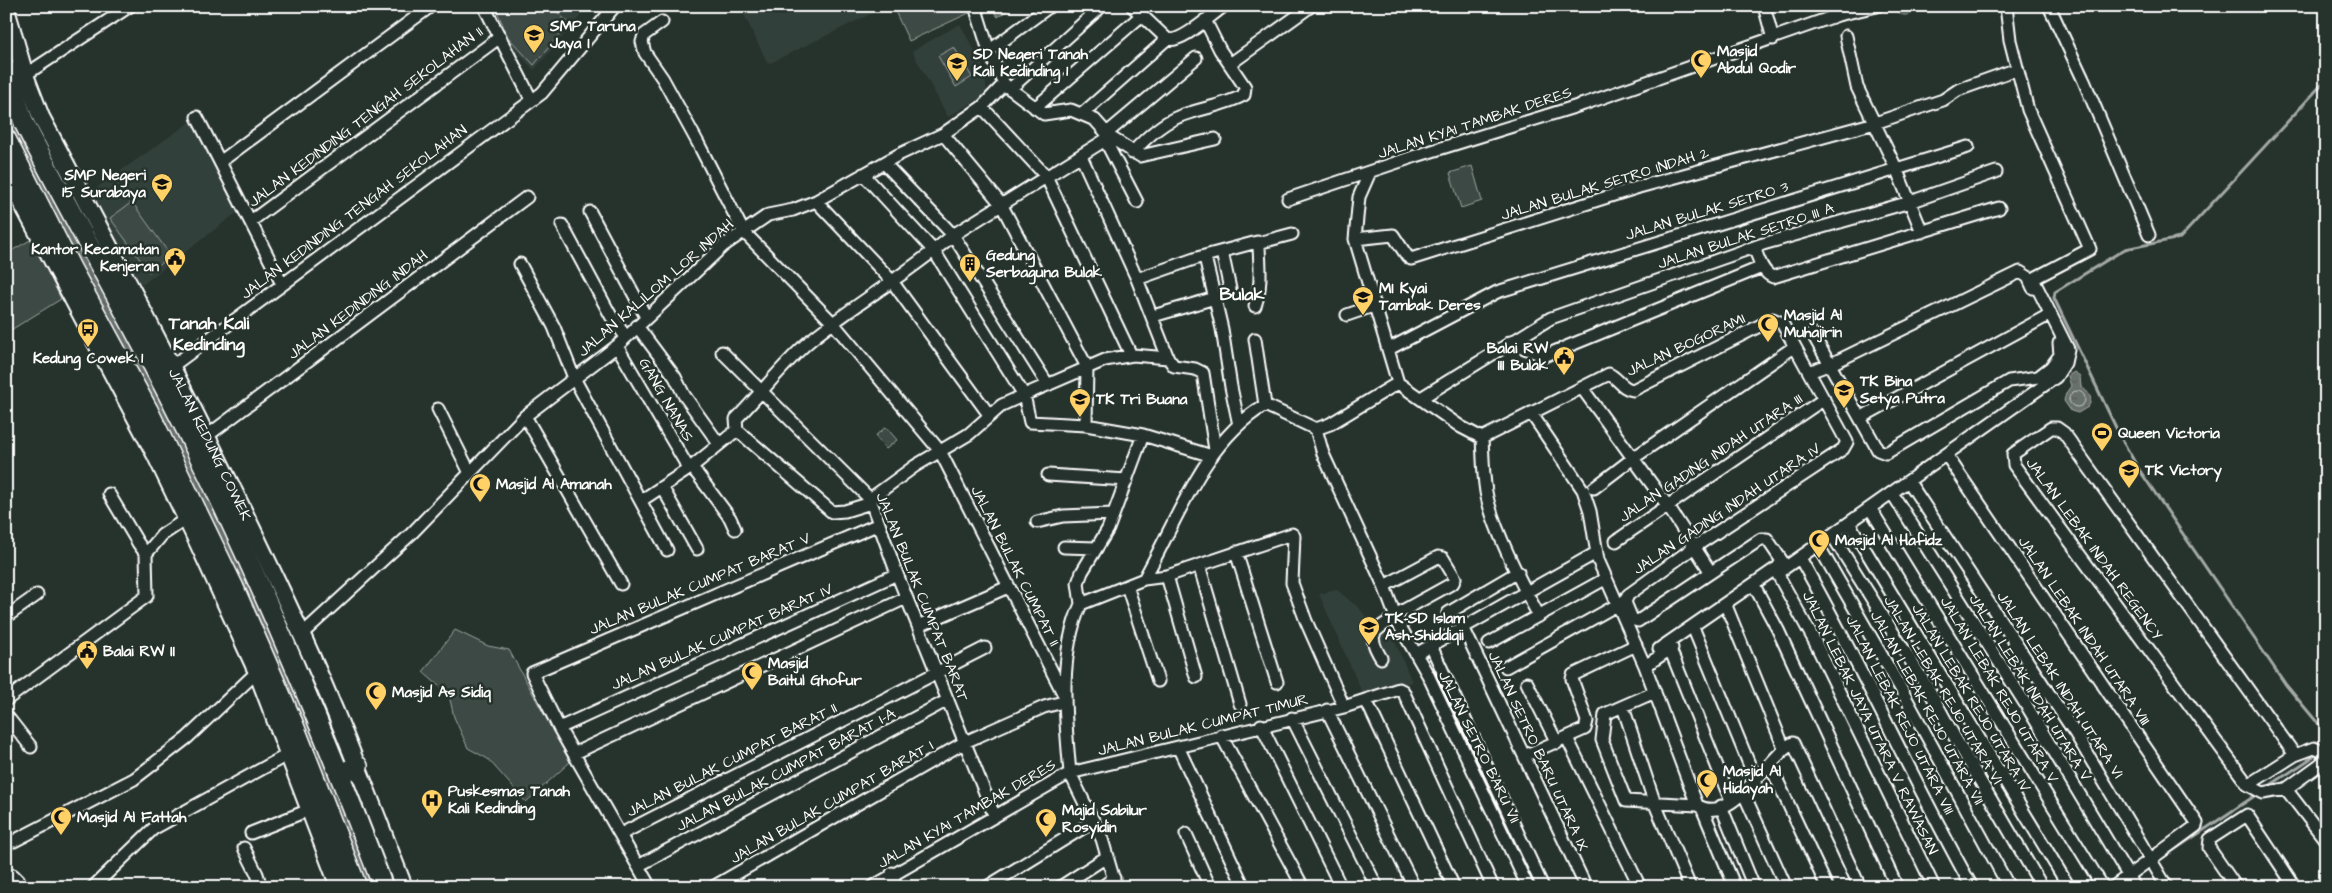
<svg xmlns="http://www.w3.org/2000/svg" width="2332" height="893" font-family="'Architects Daughter',sans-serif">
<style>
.built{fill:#333f3a}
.green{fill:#3e4944;stroke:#9ea4a2}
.water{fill:url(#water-ripples);stroke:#a4a9a7}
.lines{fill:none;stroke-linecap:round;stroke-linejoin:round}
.shore{stroke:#c2c6c4;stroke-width:1}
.stream{stroke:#a4a9a7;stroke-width:3}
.river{stroke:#67706c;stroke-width:18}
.minor-casing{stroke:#fff;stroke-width:15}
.secondary-casing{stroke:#fff;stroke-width:20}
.trunk-casing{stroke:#fff;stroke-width:22}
.minor{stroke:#26332d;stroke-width:11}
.secondary{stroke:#26332d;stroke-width:16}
.trunk{stroke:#26332d;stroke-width:19}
.labels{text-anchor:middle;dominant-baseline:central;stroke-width:5;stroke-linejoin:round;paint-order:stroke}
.poi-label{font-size:15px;font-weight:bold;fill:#fff;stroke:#26332d;text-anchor:start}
.street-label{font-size:15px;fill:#fff;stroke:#26332d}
.quarter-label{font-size:18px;font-weight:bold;fill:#fff;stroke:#26332d}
</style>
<defs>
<pattern id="water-ripples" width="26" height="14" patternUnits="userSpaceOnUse" patternTransform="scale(1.25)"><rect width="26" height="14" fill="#67706c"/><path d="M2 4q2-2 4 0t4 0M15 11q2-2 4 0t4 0" fill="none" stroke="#575a59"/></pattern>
</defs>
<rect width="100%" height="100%" fill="#26332d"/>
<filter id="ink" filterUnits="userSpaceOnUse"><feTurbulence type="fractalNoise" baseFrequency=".02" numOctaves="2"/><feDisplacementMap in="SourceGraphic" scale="10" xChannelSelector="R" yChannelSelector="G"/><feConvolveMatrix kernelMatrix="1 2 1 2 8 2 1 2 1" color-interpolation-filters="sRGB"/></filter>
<g filter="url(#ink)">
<path class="built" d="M491,6H589L534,70L504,37Z
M740,6H887L768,64Z
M960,24L984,69L987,94L948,117L912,51Z
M193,120L239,211L142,285L85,196Z
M1337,590L1360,609L1376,630L1393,637L1412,682L1364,697L1319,594Z"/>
<path class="green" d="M506,6H550L569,23L534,65L508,37L496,9Z
M966,6L969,13L909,41L893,7Z
M954,47L972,77L956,87L938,56Z
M1472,166L1482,201L1461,208L1450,173Z
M132,202L171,256L149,272L110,218Z
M32,239L61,299L6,333V254Z
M886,427L897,440L886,449L875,436Z
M455,630L488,646L509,650L570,762L526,802L488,759L468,748L454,717L449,695L423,672Z"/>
<path class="water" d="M990,6H1013L998,17Z
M6,86L217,503L377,887H369L357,864L317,764L316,752L243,581L17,146L6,120Z
M2074,372L2080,376L2081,387C2089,392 2094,398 2088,407L2078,413L2071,411L2064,401L2066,393L2071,386L2068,376Z"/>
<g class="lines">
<path class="shore" d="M2069 399a8 8 0 1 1 16 0a8 8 0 1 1-16 0Z"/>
<path class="stream" d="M2326,80L2180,238L2125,249L2055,292L2054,298L2121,438L2138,468L2286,685L2326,733
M2266,788L2319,753
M2162,858L2259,793"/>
<path class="river" d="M1905,7V6"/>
<g class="minor-casing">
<path id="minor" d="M484,6L531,99
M975,6L989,51L1004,84L1044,114L1071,110L1095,120L1110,137L1140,156L1215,139
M1132,6L1167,39C1181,44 1211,15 1224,6
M1764,6L1773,39
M2049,6L2084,81L2149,235
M662,22L644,35L642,42L645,53L663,79L698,143L743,231L833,323L940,451L1064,695
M1846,36L1857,87L1896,168L1922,232
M989,51L1050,6
M1230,64L1311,6
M25,75L130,6
M1010,89L1102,6
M982,107L1046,176L1131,355
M1035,108L1142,15
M1082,114L1167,39
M197,117L282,284
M1107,133L1196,58
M943,134L1001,204L1087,367L1086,425
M1105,140L1137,202
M1132,153C1144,140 1162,123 1178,117C1200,108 1224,106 1244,95L1245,87L1220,50L1205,20
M1081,156L1137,279L1168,358L1174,366L1195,369L1203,373L1215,450
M220,162L431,6
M884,163L953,235L1048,385
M863,174L934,251L1024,395L1030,422L1086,425L1143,435L1212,456
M1288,199L1416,156L1584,104L1838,15L1877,6
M816,201L891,280L990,416
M590,212L646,317
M251,221L500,37
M562,225L611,316L626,337
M1355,239L1393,235L1407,256L1411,259L1639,187L1875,123L1943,100L1958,90L2017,69
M1258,243L1292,234
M1754,247C1758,257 1762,273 1773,277L1999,208
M1222,252L1230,289
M1205,257L1222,329L1231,387L1239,425
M520,264L554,327L574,378L667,550
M1137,279L1197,258L1257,242L1259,247C1260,268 1262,287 1255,306
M1347,315L1376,305
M1153,316L1215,298
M637,326L675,377L684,395L719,444
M1812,333L1878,450L1886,453L2009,381L2038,377L2051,367L2060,355L2059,343
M1255,339L1265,405
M1510,342L1544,356L1762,267
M617,346L689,469
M1389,349L1497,292L1968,147
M722,352L870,499L897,574L994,815
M171,367L542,93L615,6
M1809,372L1831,364L2020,272L2028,277L2033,288
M1398,383L1461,427L1482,438L1609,374C1618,378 1622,389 1633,390L1773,319L1782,323L1847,442L1843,449L1693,548L1628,595L1625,602L1632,619L1638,621L1761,539H1767L1782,561L1778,567L1659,649
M1582,388L1667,505L1710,571
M1421,398L1551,318L1763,244L1910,202L1996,172
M438,409L470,473
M1531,413L1583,490L1590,511L1598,560L1645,666L1697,805C1731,828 1768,756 1793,743L1860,887
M525,416L621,584
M1860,418L2047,316
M1316,429L1323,454L1384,586L1398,623L1428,675L1528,887
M207,436L527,197
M1482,438C1483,456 1483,474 1486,492C1492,526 1522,585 1539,616
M1947,456L2197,823L2196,826L2113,887
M692,467L730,518L735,529
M1048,475L1127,480
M1909,482L2075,733L2167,887
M662,487L697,549
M1594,488L1632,459L1794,347
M1892,493L2028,708L2135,887
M109,494L138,543L146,554
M870,499L915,466L969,434L1002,405L1024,395L1105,360L1133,355L1168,358
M642,500L689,469L737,430
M871,503L845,511L832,512L737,430L736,419C761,394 785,361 812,339C858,302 909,273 953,235L1110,137
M1870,508L2103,887
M1037,522L1063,516L1113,514
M1849,523L2069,887
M1832,535L1929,690L1954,736L2042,887
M1616,541L1824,399
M1818,545L1901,689L2009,887
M1064,547L1096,548
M1236,552L1277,682
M1800,558C1861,665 1912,779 1972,887
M1199,565L1240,704
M1779,572L2056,377L2065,363L2068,349L2033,279L2090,249L2028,110L2010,40L2006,6
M1777,573L1815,642L1934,887
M1167,576L1196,677
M1144,579L1167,576L1292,534L1294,536L1292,583L1306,621L1344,707
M1127,586L1158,681
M1384,586L1438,557L1443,558L1455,578L1453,583L1395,615
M1756,589L1778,630L1897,887
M1081,604L1078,583L1082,572L1108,529L1143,435
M1727,608L1784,748
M1448,613L1518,572
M6,617L37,595
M918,626L1008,587
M1464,629L1586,887
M1695,632L1756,781
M302,634L411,534L525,416L617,346L723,246L768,215L793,210L816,201L898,155L943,134L982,107L1004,84
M1489,643L1605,579
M1431,646L1543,887
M1670,649L1731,801
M1416,654L1596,553
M1381,658C1366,633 1374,631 1396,617
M1645,666L1672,648
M1506,667L1617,605
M1527,683L1557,743
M1655,692L1605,714L1602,740L1626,801L1697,805
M6,700L147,596L146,554L162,535L186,519
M1366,700L1454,887
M1623,707L1655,804L1690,887
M1327,710L1414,887
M6,715L31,747
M1292,718L1377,887
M1261,725L1341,887
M559,728L897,574
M1221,735L1303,887
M1567,738L1640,887
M1179,749L1244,887
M575,753L906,598
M2326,753L2314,748L2295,755L2064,433L2057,428H2051L2013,454L2014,465L2248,785L2263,793L2286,789L2326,760
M1524,756L1585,729L1587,721L1572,679L1573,675L1636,645
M1770,765L1827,887
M2248,785L2295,755
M2286,789L2326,841
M1743,792L1786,887
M1721,806L1754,887
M1702,808L1735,887
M251,833L309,810
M621,834L985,648
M1186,834L1210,887
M14,841L134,779L187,738L257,672
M244,848L257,874L261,887
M638,866L948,700
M892,873L896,887
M13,875L25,887
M93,887L153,829L287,755
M650,887L559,728L532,673L879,524
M713,887L965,742L1044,707L1063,702
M872,887L1070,773C1065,717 1058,656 1081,604L1144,579C1178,519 1203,442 1265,405L1316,429L1330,424L1398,383L1355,239L1359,197L1370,172
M987,887L1094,821
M1060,887L1108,856
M1102,887L1114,878
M1116,887L1102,839L1070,773L1344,707L1399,689L1403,691L1493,887
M2236,887L2209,848L2210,839L2247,815L2295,887"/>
</g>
<g class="secondary-casing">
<g id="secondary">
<path id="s1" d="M6,9L25,75L41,117C131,287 221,458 301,633C339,716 371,802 404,887"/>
<path d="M6,173L155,454L198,543L257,672L339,887"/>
</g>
</g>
<g class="trunk-casing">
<path id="trunk" d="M6,69L24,123C80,232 142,339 196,450C266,592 327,739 383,887
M6,139L71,268L148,410L234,588L293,723L357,887
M340,774L358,766"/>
</g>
<use href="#minor" class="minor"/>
<use href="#secondary" class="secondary"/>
<use href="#trunk" class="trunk"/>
</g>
</g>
<defs>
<g id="school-pin" transform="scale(1.125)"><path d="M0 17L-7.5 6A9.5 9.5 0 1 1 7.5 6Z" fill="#ffd166" stroke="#26332d"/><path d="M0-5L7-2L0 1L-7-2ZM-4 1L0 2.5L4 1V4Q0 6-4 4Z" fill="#111"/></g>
<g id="mosque-pin" transform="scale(1.125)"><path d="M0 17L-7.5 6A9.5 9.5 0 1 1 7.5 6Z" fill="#ffd166" stroke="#26332d"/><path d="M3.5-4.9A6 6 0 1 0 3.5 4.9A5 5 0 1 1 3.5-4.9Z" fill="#111"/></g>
<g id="civic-pin" transform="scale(1.125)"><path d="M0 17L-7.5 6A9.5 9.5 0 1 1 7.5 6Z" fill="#ffd166" stroke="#26332d"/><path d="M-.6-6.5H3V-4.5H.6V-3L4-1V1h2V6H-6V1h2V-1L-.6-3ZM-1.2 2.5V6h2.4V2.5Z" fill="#111"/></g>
<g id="building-pin" transform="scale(1.125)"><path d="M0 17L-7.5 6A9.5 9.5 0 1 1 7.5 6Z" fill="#ffd166" stroke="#26332d"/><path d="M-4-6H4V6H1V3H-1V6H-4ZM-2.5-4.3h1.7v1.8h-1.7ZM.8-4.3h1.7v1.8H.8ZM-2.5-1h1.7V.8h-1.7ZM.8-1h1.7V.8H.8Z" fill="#111"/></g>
<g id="bus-pin" transform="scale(1.125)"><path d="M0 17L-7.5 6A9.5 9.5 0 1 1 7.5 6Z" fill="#ffd166" stroke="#26332d"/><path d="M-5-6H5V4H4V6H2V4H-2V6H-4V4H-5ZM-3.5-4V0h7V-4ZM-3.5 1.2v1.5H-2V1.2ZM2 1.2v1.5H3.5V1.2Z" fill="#111"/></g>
<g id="stadium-pin" transform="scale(1.125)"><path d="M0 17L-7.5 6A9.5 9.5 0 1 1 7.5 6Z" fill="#ffd166" stroke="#26332d"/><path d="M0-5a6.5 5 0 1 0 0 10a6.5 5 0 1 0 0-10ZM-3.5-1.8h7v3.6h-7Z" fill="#111"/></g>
<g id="hospital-pin" transform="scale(1.125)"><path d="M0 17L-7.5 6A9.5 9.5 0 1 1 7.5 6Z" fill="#ffd166" stroke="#26332d"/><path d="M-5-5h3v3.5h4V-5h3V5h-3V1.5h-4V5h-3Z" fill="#111"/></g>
</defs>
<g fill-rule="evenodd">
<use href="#school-pin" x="534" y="35"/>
<use href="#mosque-pin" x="1701" y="60"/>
<use href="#school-pin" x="957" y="63"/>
<use href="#school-pin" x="162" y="184"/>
<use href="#civic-pin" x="175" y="258"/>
<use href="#building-pin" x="970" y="264"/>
<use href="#school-pin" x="1363" y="297"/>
<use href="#mosque-pin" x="1768" y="324"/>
<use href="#bus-pin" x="88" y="329"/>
<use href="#civic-pin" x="1564" y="357"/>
<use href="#school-pin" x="1844" y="390"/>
<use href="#school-pin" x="1080" y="399"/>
<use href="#stadium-pin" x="2102" y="433"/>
<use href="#school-pin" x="2129" y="470"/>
<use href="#mosque-pin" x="480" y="484"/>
<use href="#mosque-pin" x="1819" y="540"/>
<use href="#school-pin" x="1369" y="627"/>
<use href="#civic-pin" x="87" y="651"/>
<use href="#mosque-pin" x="752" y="672"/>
<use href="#mosque-pin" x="376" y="692"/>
<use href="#mosque-pin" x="1707" y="780"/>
<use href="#hospital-pin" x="432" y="800"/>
<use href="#mosque-pin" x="61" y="817"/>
<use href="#mosque-pin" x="1046" y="819"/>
</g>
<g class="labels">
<g class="poi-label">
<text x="550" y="26">SMP Taruna<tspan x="550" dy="17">Jaya I</tspan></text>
<text x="1717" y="51">Masjid<tspan x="1717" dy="17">Abdul Qodir</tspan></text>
<text x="973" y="54">SD Negeri Tanah<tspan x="973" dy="17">Kali Kedinding 1</tspan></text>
<text x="146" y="175" text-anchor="end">SMP Negeri<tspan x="146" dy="17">15 Surabaya</tspan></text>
<text x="159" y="249" text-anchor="end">Kantor Kecamatan<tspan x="159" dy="17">Kenjeran</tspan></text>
<text x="986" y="255">Gedung<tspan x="986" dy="17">Serbaguna Bulak</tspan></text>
<text x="1379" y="288">MI Kyai<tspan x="1379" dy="17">Tambak Deres</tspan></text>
<text x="1784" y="315">Masjid Al<tspan x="1784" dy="17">Muhajirin</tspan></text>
<text x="1548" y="348" text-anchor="end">Balai RW<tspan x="1548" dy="17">III Bulak</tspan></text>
<text x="88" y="358" text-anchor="middle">Kedung Cowek 1</text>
<text x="1860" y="381">TK Bina<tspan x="1860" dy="17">Setya Putra</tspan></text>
<text x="1096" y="399">TK Tri Buana</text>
<text x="2118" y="433">Queen Victoria</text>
<text x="2145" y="470">TK Victory</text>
<text x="496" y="484">Masjid Al Amanah</text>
<text x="1835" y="540">Masjid Al Hafidz</text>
<text x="1385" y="618">TK-SD Islam<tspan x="1385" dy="17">Ash-Shiddiqii</tspan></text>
<text x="103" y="651">Balai RW II</text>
<text x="768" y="663">Masjid<tspan x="768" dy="17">Baitul Ghofur</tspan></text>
<text x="392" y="692">Masjid As Sidiq</text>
<text x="1723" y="771">Masjid Al<tspan x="1723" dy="17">Hidayah</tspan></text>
<text x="448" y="791">Puskesmas Tanah<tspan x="448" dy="17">Kali Kedinding</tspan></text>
<text x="1062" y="810">Majid Sabilur<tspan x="1062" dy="17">Rosyidin</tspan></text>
<text x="77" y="817">Masjid Al Fattah</text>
</g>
<g class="street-label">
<text transform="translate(366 117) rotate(-37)">JALAN KEDINDING TENGAH SEKOLAHAN II</text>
<text transform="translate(1475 123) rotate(-18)">JALAN KYAI TAMBAK DERES</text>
<text transform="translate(1605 184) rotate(-17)">JALAN BULAK SETRO INDAH 2</text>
<text transform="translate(1707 211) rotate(-17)">JALAN BULAK SETRO 3</text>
<text transform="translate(354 212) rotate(-37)">JALAN KEDINDING TENGAH SEKOLAHAN</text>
<text transform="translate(1746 236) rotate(-18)">JALAN BULAK SETRO III A</text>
<text transform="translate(656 288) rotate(-41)">JALAN KALILOM LOR INDAH</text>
<text transform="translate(358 305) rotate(-37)">JALAN KEDINDING INDAH</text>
<text transform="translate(1686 345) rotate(-25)">JALAN BOGORAMI</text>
<text transform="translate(666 400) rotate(60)">GANG NANAS</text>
<text stroke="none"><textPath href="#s1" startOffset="482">JALAN KEDUNG COWEK</textPath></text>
<text transform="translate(1711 458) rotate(-34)">JALAN GADING INDAH UTARA III</text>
<text transform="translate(1727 509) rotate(-34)">JALAN GADING INDAH UTARA IV</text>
<text transform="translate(2094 549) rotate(54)">JALAN LEBAK INDAH REGENCY</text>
<text transform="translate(1015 566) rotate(63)">JALAN BULAK CUMPAT II</text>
<text transform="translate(700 584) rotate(-23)">JALAN BULAK CUMPAT BARAT V</text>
<text transform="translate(922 597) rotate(68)">JALAN BULAK CUMPAT BARAT</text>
<text transform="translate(2084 631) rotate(56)">JALAN LEBAK INDAH UTARA VIII</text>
<text transform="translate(722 637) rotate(-24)">JALAN BULAK CUMPAT BARAT IV</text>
<text transform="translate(2060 685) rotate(57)">JALAN LEBAK INDAH UTARA VI</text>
<text transform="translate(2030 688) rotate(58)">JALAN LEBAK INDAH UTARA V</text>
<text transform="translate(1943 690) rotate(59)">JALAN LEBAK REJO UTARA VI</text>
<text transform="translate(1999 690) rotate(59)">JALAN LEBAK REJO UTARA V</text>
<text transform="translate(1971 698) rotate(59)">JALAN LEBAK REJO UTARA IV</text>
<text transform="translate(1927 708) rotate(61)">JALAN LEBAK REJO UTARA VII</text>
<text transform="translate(1900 715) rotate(63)">JALAN LEBAK REJO UTARA VIII</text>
<text transform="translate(1870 723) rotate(64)">JALAN LEBAK JAYA UTARA V RAWASAN</text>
<text transform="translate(1203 725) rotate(-14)">JALAN BULAK CUMPAT TIMUR</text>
<text transform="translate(1479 747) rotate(64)">JALAN SETRO BARU VII</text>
<text transform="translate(1538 751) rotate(65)">JALAN SETRO BARU UTARA IX</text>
<text transform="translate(732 760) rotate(-27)">JALAN BULAK CUMPAT BARAT II</text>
<text transform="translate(786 770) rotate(-28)">JALAN BULAK CUMPAT BARAT I-A</text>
<text transform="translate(832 802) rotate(-30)">JALAN BULAK CUMPAT BARAT I</text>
<text transform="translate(967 814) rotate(-30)">JALAN KYAI TAMBAK DERES</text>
</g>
<g class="quarter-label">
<text x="1242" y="294">Bulak</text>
<text x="209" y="323">Tanah Kali<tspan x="209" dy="21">Kedinding</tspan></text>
</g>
</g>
<rect width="2332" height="893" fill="none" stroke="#26332d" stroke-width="25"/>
<rect x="12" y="12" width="2307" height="868" fill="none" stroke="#fff" stroke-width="2" filter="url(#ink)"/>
</svg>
